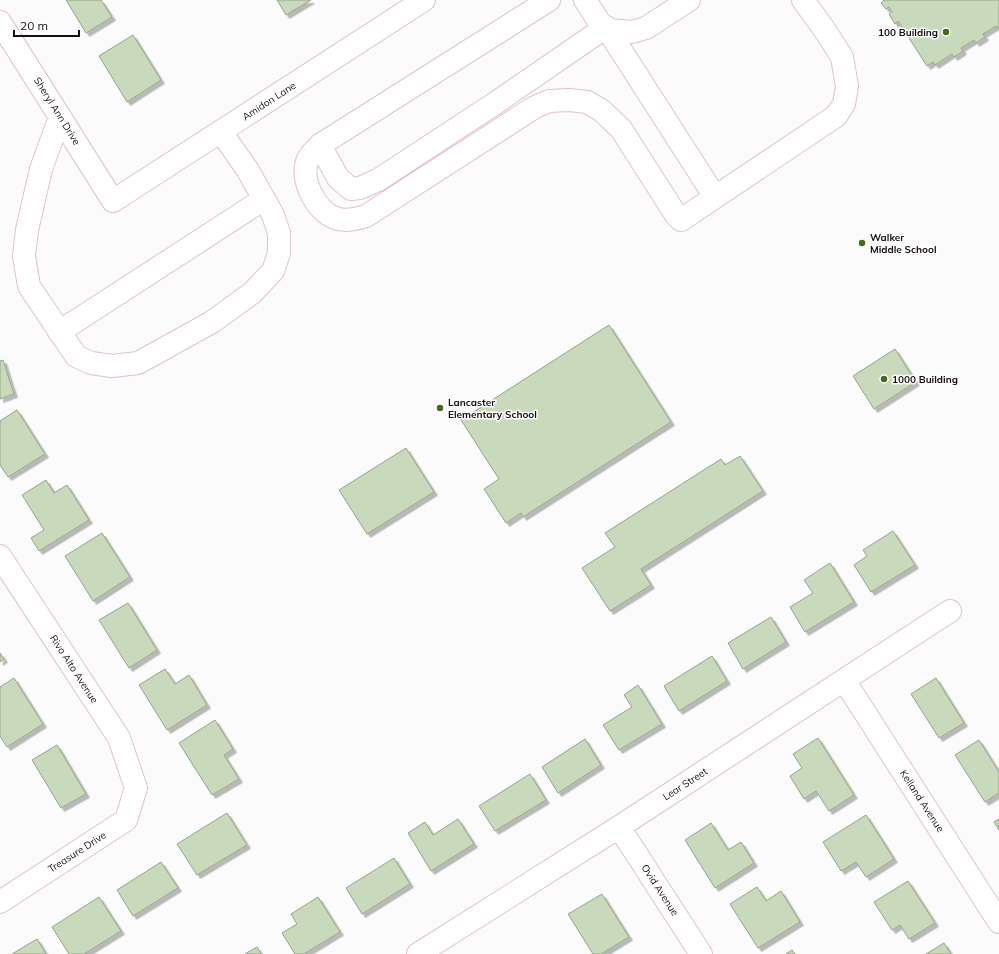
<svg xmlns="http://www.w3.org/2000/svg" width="999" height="954" font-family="Mulish,sans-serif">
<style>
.building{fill:#c9d9bc;stroke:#94a387;filter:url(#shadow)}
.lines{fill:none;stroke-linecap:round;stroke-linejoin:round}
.minor-casing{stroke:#e2c0ce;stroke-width:24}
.minor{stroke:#fff;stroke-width:22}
.poi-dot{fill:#46681f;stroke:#fff;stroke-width:1.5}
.labels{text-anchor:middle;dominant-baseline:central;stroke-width:3;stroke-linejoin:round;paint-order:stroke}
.poi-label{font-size:10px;font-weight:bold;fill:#180d12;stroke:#fff;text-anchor:start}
.street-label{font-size:10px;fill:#180d12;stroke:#fff}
</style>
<defs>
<filter id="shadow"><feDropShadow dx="3.5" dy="3.5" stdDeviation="0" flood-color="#0004"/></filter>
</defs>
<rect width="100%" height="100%" fill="#fbfbfb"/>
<path class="building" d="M66,0H101L112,17L86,33Z
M277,0H311L286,15Z
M884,0H999V29L996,26L983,34L985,37L976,43L974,40L961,48L963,51L954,57L952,54L935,65L933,62L927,66L898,21L895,24L889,14L892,12L889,7L886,9L881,3Z
M133,35L161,80L127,102L99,56Z
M609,325L671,422L523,517L521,513L506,523L484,489L499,479L461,420Z
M895,349L916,382L874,409L853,376Z
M3,360L14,394L0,399V361Z
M17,410L45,454L8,477L0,465V421Z
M406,448L434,492L367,534L339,490Z
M740,456L763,491L641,569L651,585L610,611L582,568L615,547L605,533L721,459L725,465Z
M46,480L54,493L67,485L89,520L39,551L31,538L44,530L22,495Z
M893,531L915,565L871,592L854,565L867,556L863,550Z
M102,533L130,577L93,601L65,556Z
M830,563L854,602L805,632L790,607L813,593L804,580Z
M128,603L157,650L129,668L99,620Z
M771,617L786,642L743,669L728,643Z
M0,653L4,659L0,662Z
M712,656L727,681L679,711L664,686Z
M165,669L175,684L189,675L207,705L167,730L139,685Z
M14,678L43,724L7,747L0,736V687Z
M936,678L964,723L939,738L911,694Z
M638,685L662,724L619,750L603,725L632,707L624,695Z
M215,720L233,749L224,755L239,779L212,795L179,743Z
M818,738L854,795L829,811L816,791L804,799L790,776L802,768L793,754Z
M585,739L601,765L558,793L542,767Z
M979,740L999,772V793L985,802L955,755Z
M57,745L86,794L61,808L32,760Z
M530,774L546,800L495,831L479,806Z
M227,813L247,845L197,875L177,844Z
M866,815L894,859L866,877L856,862L841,871L823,842Z
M458,819L474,844L431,871L408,833L425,822L433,835Z
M999,819V830L994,822Z
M711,823L728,850L741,842L754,863L715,888L685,840Z
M394,858L410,884L362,914L346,888Z
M161,862L178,888L133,916L117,890Z
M908,881L935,923L909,939L900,925L892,930L874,902Z
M757,887L766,901L781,891L800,922L758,948L730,904Z
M602,894L629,937L601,954H593L568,914Z
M99,897L121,931L84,954H69L52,927Z
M318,897L340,932L304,954H295L282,933L297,924L291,914Z
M37,939L46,954H12Z
M944,943L951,954H926Z
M257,947L261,954H245Z
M792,950L795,954H786Z"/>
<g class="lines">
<g class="minor-casing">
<path id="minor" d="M549,0L320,145C317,149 310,154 308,159C299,179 316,211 335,218C345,222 356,219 366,216L535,107L549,101L569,100L587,102L601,110L621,129L676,215L681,220L836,116L844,104L847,86L842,57L824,29L803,0
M585,0L600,23L610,30L632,32L646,28L689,0
M0,22L113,201L424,0
M606,27L715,197
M60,117L41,169L27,230L24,256L29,286L76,356L91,363L112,366L138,363L212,322L252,293L273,271L279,253V233L273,215L247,169L221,132
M320,145L338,178L351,189L360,188L378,180L497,102L606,27
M59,332L264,199
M0,556L119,738L136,788L126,820L0,902
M844,680L999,922
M619,827L701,954
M418,954L619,827L950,611"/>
</g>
<use href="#minor" class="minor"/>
</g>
<g class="poi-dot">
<circle cx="946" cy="32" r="4"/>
<circle cx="862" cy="243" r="4"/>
<circle cx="884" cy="379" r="4"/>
<circle cx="440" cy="408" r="4"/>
</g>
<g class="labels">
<g class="poi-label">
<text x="938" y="32" text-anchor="end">100 Building</text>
<text x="870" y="237">Walker<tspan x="870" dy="12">Middle School</tspan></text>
<text x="892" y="379">1000 Building</text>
<text x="448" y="402">Lancaster<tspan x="448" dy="12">Elementary School</tspan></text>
</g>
<g class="street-label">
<text transform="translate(269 101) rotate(-33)">Amidon Lane</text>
<text transform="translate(57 111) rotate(58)">Sheryl Ann Drive</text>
<text transform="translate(74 669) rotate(57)">Rivo Alto Avenue</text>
<text transform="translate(685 784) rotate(-33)">Lear Street</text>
<text transform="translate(922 801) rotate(57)">Kelland Avenue</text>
<text transform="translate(77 852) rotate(-33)">Treasure Drive</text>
<text transform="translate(660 890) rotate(57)">Ovid Avenue</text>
</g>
</g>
<path d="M14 30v6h65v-6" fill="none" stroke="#180d12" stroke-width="2"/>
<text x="20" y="30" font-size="12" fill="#180d12" stroke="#ffffff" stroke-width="3" paint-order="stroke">20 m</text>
</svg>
